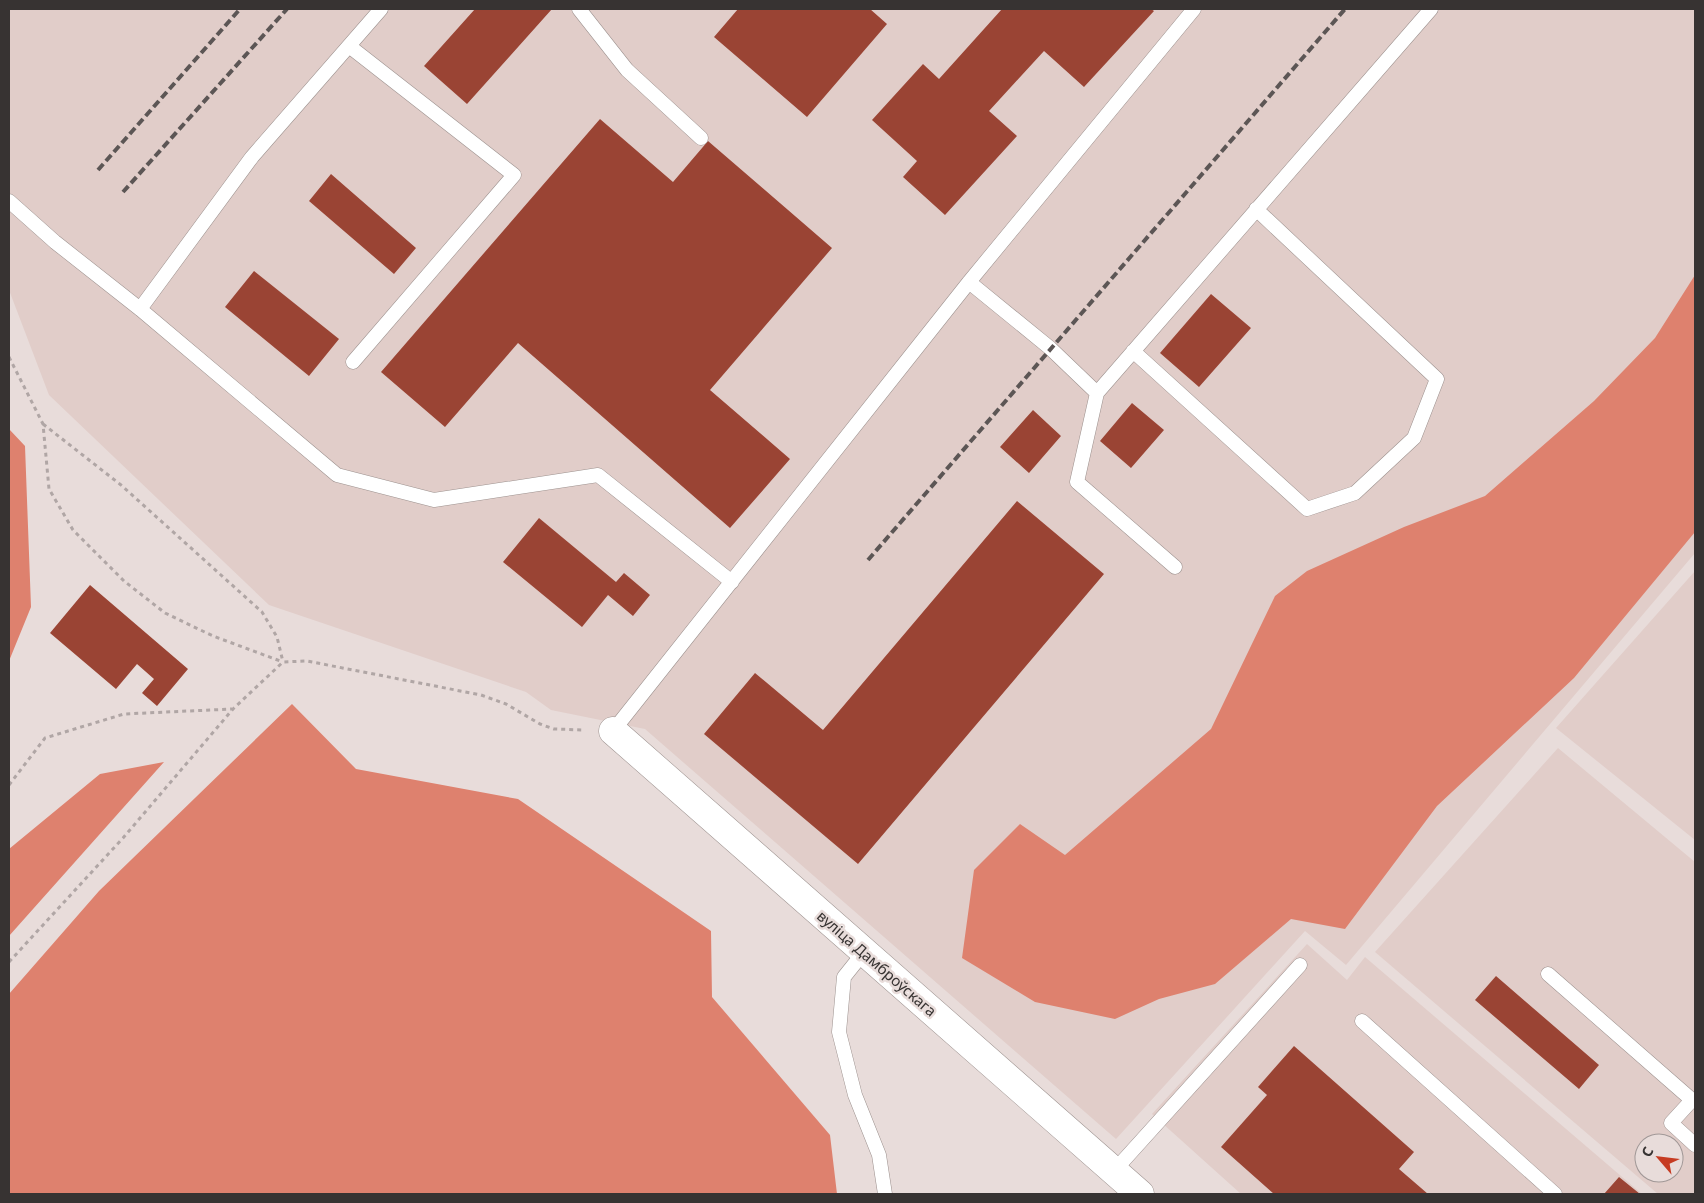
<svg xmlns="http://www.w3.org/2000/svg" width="1704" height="1203" font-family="'Noto Sans',sans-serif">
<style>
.built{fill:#e1cdc9;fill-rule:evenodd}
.forest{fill:#de816e}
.building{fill:#9a4434}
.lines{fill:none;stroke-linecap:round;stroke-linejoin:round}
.lane-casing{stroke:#9d928f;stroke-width:15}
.street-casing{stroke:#9d928f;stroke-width:29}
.path{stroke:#b0a6a5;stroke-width:3;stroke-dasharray:4 4;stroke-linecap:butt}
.lane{stroke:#fff;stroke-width:14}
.street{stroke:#fff;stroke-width:28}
.rail{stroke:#5c5655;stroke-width:4;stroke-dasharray:8 4;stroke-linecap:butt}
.labels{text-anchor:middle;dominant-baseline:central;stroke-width:5;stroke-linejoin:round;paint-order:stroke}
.street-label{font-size:15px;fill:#373332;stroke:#e8dcda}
</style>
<rect width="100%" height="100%" fill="#e8dcda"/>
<path class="built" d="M9,9H1695V553L1346,965L1305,931L1116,1139L645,729L551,710L526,692L269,605L49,395L9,290Z
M1695,571V840L1556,728Z
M1558,748L1695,862V1194H1658L1375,952ZM1644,1143H1674V1173H1644Z
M1307,944L1347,980L1365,957L1642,1194H1241L1152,1114Z"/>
<path class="forest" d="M1695,275V532L1574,678L1437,806L1345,929L1291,919L1215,984L1159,999L1115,1019L1035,1002L962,958L974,870L1020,824L1065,855L1211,729L1275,596L1307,571L1404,527L1485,496L1594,401L1655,338Z
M9,429L25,446L31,607L9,661Z
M292,704L356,769L518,799L711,931L712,997L830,1135L837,1194H9V994L99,891Z
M164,762L9,936V849L100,774Z"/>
<path class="building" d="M475,9H552L467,104L424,66Z
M738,9H870L887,24L807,117L714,37Z
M1002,9H1151L1154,11L1084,87L1044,51L989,111L1017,136L945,215L903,177L917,161L872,120L923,64L939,79Z
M600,119L673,182L708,141L832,248L710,390L790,459L730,528L518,343L445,427L381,372Z
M331,174L416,248L394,274L309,201Z
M254,271L339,339L309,376L225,307Z
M1211,294L1251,328L1199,387L1160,353Z
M1132,403L1164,430L1131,468L1100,441Z
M1033,410L1061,436L1029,473L1000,447Z
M1017,501L1104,574L858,864L704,734L755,673L823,730Z
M539,518L616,582L624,573L650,595L633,616L608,595L582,627L503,562Z
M90,585L188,669L157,706L142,693L154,679L137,664L116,689L50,633Z
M1496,976L1599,1065L1579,1089L1475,1000Z
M1294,1046L1414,1152L1399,1169L1428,1194H1274L1221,1147L1267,1095L1258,1087Z
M1619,1177L1640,1194H1604Z"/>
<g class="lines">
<g class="lane-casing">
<path id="lane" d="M579,9L627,70L701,138
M349,46L514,175L353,362
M9,201L55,242L140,309L337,475L434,500L598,475L732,582
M969,282L1050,348L1097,393L1077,482L1175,567
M140,309L252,157L381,9
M1133,351L1307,509L1355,493L1414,438L1437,379L1256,209
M1097,393L1431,9
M613,731L969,282L1194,9
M864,952L844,977L839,1032L855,1095L879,1155L885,1194
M1548,974L1692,1100L1671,1123L1695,1145
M1362,1021L1555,1194
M1114,1171L1300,965"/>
</g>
<g class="street-casing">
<path id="street" d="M613,731L1140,1194"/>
</g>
<path class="path" d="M9,357L43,424L49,489L73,530L124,581L165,613L213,636L283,662
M43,424L121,485L262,612L277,637L283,662
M9,785L45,738L124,714L232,709
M9,962L123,838L233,709L283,662L307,661L481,695L506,704L540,724L554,729L584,730"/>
<use href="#lane" class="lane"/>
<use href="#street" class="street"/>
<path class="rail" d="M98,170L240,9
M123,192L287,9
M868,560L1345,9"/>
</g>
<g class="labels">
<g class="street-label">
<text transform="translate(877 963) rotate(41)">вуліца Дамброўскага</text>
</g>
</g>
<rect width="1704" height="1203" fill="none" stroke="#373332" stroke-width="20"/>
<g transform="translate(1659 1158) rotate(298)"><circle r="24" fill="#e8dcda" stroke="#a19897"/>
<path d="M0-4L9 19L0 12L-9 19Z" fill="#c63b22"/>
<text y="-8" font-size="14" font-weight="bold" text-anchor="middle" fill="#373332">С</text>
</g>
</svg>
